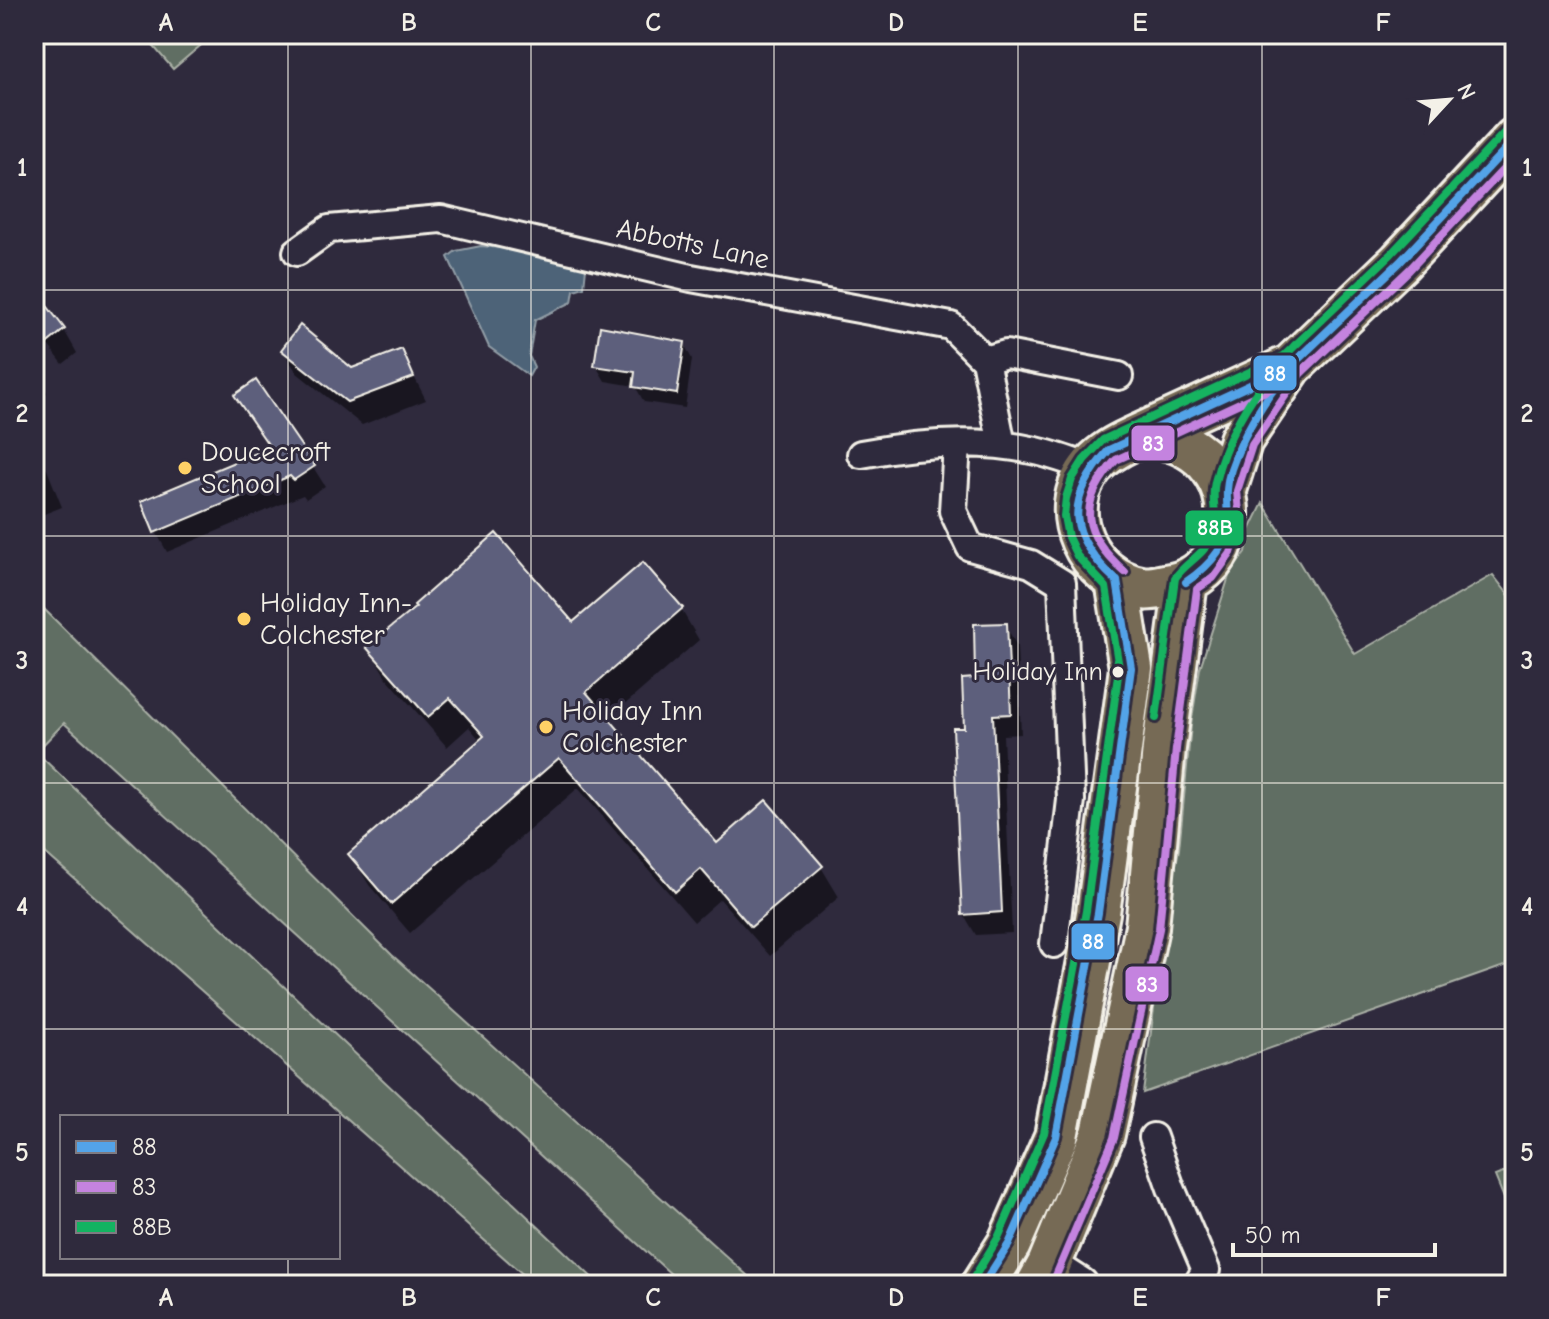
<svg xmlns="http://www.w3.org/2000/svg" width="1549" height="1319" font-family="'Comic Neue',sans-serif">
<style>
.green{fill:#616e63;stroke:#aab0a6;stroke-width:2}
.water{fill:#4d6378;stroke:#909ca5;stroke-width:2}
.shadow{fill:#0007}
.building{fill:#5d5f7c;stroke:#f4f1e8;stroke-width:2}
.lines{fill:none;stroke-linecap:round;stroke-linejoin:round}
.minor-casing{stroke:#f4f1e8;stroke-width:32}
.tertiary-casing{stroke:#f4f1e8;stroke-width:40}
.primary-casing{stroke:#f4f1e8;stroke-width:48}
.minor{stroke:#2f2a3d;stroke-width:26}
.tertiary{stroke:#2f2a3d;stroke-width:34}
.primary{stroke:#766a55;stroke-width:42}
.bus-1-casing{stroke:#2f2a3d;stroke-width:14}
.bus-2-casing{stroke:#2f2a3d;stroke-width:14}
.bus-3-casing{stroke:#2f2a3d;stroke-width:14}
.bus-1{stroke:#53a3e8;stroke-width:8}
.bus-2{stroke:#c483df;stroke-width:8}
.bus-3{stroke:#13b361;stroke-width:8}
.grid{fill:none;stroke:#f4f1e8;stroke-width:2;stroke-opacity:0.55}
.poi-dot{fill:#ffd166;stroke:#2f2a3d;stroke-width:3}
.bus-dot{fill:#f4f1e8;stroke:#2f2a3d;stroke-width:3}
.labels{text-anchor:middle;dominant-baseline:central;stroke-width:6;stroke-linejoin:round;paint-order:stroke}
.bus-label{font-size:26px;fill:#f4f1e8;stroke:#2f2a3d;text-anchor:end}
.street-label{font-size:28px;fill:#f4f1e8;stroke:#2f2a3d}
.poi-label{font-size:28px;fill:#f4f1e8;stroke:#2f2a3d;text-anchor:start}
.line-badge{stroke:#2f2a3d;stroke-width:3}
.badge-label{font-size:22px;text-anchor:middle;font-weight:bold;fill:#fff}
.neatline{fill:none;stroke:#f4f1e8;stroke-width:3}
.grid-label{font-size:26px;text-anchor:middle;font-weight:bold;fill:#f4f1e8}
</style>
<rect width="100%" height="100%" fill="#2f2a3d"/>
<filter id="ink" filterUnits="userSpaceOnUse"><feTurbulence type="fractalNoise" baseFrequency=".0125" numOctaves="2"/><feDisplacementMap in="SourceGraphic" scale="16" xChannelSelector="R" yChannelSelector="G"/><feConvolveMatrix kernelMatrix="1 2 1 2 8 2 1 2 1" color-interpolation-filters="sRGB"/></filter>
<g filter="url(#ink)">
<path class="green" d="M143,34H214L173,69Z
M1263,503L1355,654L1493,575L1515,603V965L1513,963L1143,1093L1166,916L1179,849L1191,725L1200,668L1230,573L1246,552L1250,530Z
M34,599L392,955L758,1285H683L64,723L36,752L600,1285H535L34,843Z
M1515,1168V1222L1514,1223L1495,1176Z"/>
<path class="water" d="M481,246C518,249 552,254 586,268L584,287L574,290L572,302L535,320L529,356L534,367L529,376L489,347L448,257L456,251Z"/>
<path class="shadow" d="M34,292L64,330L77,353L63,364L34,327Z
M684,344L692,359L685,408L644,402L635,386L605,381L596,366Z
M283,350L352,370L401,351L426,400L362,425L297,373Z
M34,367L47,393L34,401Z
M237,396L313,467L325,486L306,499L303,495L167,552L156,532L271,449Z
M34,437L62,507L34,518Z
M681,609L699,640L607,720L717,846L821,867L839,897L770,956L720,899L694,922L578,788L410,933L369,885L351,855L481,741L469,727L447,747L386,677L368,647Z
M1005,625L1017,646L1021,734L1003,735L1012,933L976,935L964,915L966,730L977,680Z"/>
<path class="building" d="M34,289L65,329L34,354Z
M300,325L352,368L402,349L414,377L347,402L281,350Z
M600,326L685,342L677,394L633,387L635,372L594,366Z
M256,380L315,466L294,480L290,476L154,533L141,501L270,447L234,395Z
M496,533L573,622L643,562L683,608L586,692L717,843L766,800L823,866L751,927L701,869L675,892L559,758L391,904L348,854L484,736L450,698L428,717L366,647L416,607L414,605Z
M1007,623L1011,714L993,715L1002,912L962,915L953,728H964L962,679L975,678L974,624Z"/>
<g class="lines">
<g class="minor-casing">
<path id="minor" d="M297,252L329,229L441,219L691,278L951,326L985,360L1002,445
M985,360L1006,354L1119,376
M957,445L953,511L970,547L1031,564L1062,583L1071,800L1054,944
M861,454C917,443 980,438 1036,451C1054,455 1072,462 1090,468
M1153,1137L1171,1188L1206,1270L1197,1285"/>
</g>
<g class="tertiary-casing">
<path id="tertiary" d="M1049,1265L1080,1285"/>
</g>
<g class="primary-casing">
<path id="primary" d="M1132,439C1142,438 1153,436 1163,438C1210,448 1238,492 1223,538C1216,563 1196,580 1172,585C1162,586 1151,590 1141,588C1088,579 1054,511 1092,466C1104,453 1117,446 1132,439L1291,366
M1225,490L1241,440L1291,366L1400,262L1515,139
M983,1285L1009,1244L1056,1137L1098,913L1131,668L1117,581
M1038,1285L1049,1265L1103,1134L1147,927L1164,748L1186,582"/>
</g>
<use href="#minor" class="minor"/>
<use href="#tertiary" class="tertiary"/>
<use href="#primary" class="primary"/>
<g class="bus-1-casing">
<path id="bus-1" d="M1117,581C1067,536 1064,500 1109,450L1291,366L1400,262L1515,139
M1186,582C1208,567 1229,546 1228,518C1227,499 1225,487 1231,469C1246,426 1272,387 1303,354
M983,1285L1009,1244L1056,1137L1098,913L1131,668L1117,581"/>
</g>
<g class="bus-2-casing">
<path id="bus-2" d="M1125,572C1082,534 1076,504 1116,460L1296,377L1307,366
M1052,1285L1114,1138L1159,929L1176,749L1197,589L1213,578L1231,553L1240,523L1237,491L1252,445L1300,374L1409,270L1515,157"/>
</g>
<g class="bus-3-casing">
<path id="bus-3" d="M1156,718L1175,578C1185,563 1203,556 1212,537C1220,518 1210,501 1215,482C1227,430 1259,383 1295,345
M973,1279L998,1238L1044,1133L1086,911L1119,668L1106,587L1077,556L1068,537L1064,516L1066,498L1072,479L1084,460L1103,440L1284,356L1391,254L1506,131"/>
</g>
<use href="#bus-1" class="bus-1"/>
<use href="#bus-2" class="bus-2"/>
<use href="#bus-3" class="bus-3"/>
</g>
</g>
<path class="grid" d="M288,34V1117M531,34V1285M774,34V1285M1018,34V1285M1262,34V1285M34,290H1515M34,536H1515M34,783H1515M34,1029H1515M288,1257V1285"/>
<g class="poi-dot">
<circle cx="185" cy="468" r="8"/>
<circle cx="244" cy="619" r="8"/>
<circle cx="546" cy="727" r="8"/>
</g>
<circle class="bus-dot" cx="1118" cy="672" r="7"/>
<g class="labels">
<g class="bus-label">
<text x="1103" y="672">Holiday Inn</text>
</g>
<g class="street-label">
<text transform="translate(693 244) rotate(12)">Abbotts Lane</text>
</g>
<g class="poi-label">
<text x="201" y="452">Doucecroft<tspan x="201" dy="32">School</tspan></text>
<text x="260" y="603">Holiday Inn-<tspan x="260" dy="32">Colchester</tspan></text>
<text x="562" y="711">Holiday Inn<tspan x="562" dy="32">Colchester</tspan></text>
</g>
</g>
<g class="line-badge">
<rect x="1252" y="354" width="46" height="38" rx="8" fill="#53a3e8"/>
<rect x="1130" y="424" width="46" height="38" rx="8" fill="#c483df"/>
<rect x="1184" y="509" width="61" height="38" rx="8" fill="#13b361"/>
<rect x="1070" y="922" width="46" height="39" rx="8" fill="#53a3e8"/>
<rect x="1124" y="965" width="46" height="38" rx="8" fill="#c483df"/>
</g>
<g class="badge-label">
<text x="1275" y="381">88</text>
<text x="1153" y="451">83</text>
<text x="1215" y="535">88B</text>
<text x="1093" y="949">88</text>
<text x="1147" y="992">83</text>
</g>
<rect width="1549" height="1319" fill="none" stroke="#2f2a3d" stroke-width="88"/>
<rect x="60" y="1115" width="280" height="144" fill="#2f2a3d" stroke="#7e7a81" stroke-width="2"/>
<rect x="76" y="1141" width="40" height="12" fill="#53a3e8" stroke="#7e7a81" stroke-width="2"/>
<text x="132" y="1155" font-size="24" fill="#f4f1e8">88</text>
<rect x="76" y="1181" width="40" height="12" fill="#c483df" stroke="#7e7a81" stroke-width="2"/>
<text x="132" y="1195" font-size="24" fill="#f4f1e8">83</text>
<rect x="76" y="1221" width="40" height="12" fill="#13b361" stroke="#7e7a81" stroke-width="2"/>
<text x="132" y="1235" font-size="24" fill="#f4f1e8">88B</text>
<g transform="translate(1449 100) rotate(64)" stroke="#2f2a3d" stroke-width="6" paint-order="stroke">
<path d="M0-6L14 30L0 20L-14 30Z" fill="#f4f1e8"/>
<text y="-12" font-size="22" font-weight="bold" text-anchor="middle" fill="#f4f1e8">N</text>
</g>
<path d="M1233 1243v12h202v-12" fill="none" stroke="#f4f1e8" stroke-width="4"/>
<text x="1245" y="1243" font-size="24" fill="#f4f1e8" stroke="#2f2a3d" stroke-width="6" paint-order="stroke">50 m</text>
<rect x="44" y="44" width="1461" height="1231" class="neatline"/>
<g class="grid-label">
<text x="166" y="31">A</text>
<text x="409" y="31">B</text>
<text x="653" y="31">C</text>
<text x="896" y="31">D</text>
<text x="1140" y="31">E</text>
<text x="1383" y="31">F</text>
<text x="22" y="176">1</text>
<text x="1527" y="176">1</text>
<text x="22" y="422">2</text>
<text x="1527" y="422">2</text>
<text x="22" y="669">3</text>
<text x="1527" y="669">3</text>
<text x="22" y="915">4</text>
<text x="1527" y="915">4</text>
<text x="22" y="1161">5</text>
<text x="1527" y="1161">5</text>
<text x="166" y="1306">A</text>
<text x="409" y="1306">B</text>
<text x="653" y="1306">C</text>
<text x="896" y="1306">D</text>
<text x="1140" y="1306">E</text>
<text x="1383" y="1306">F</text>
</g>
</svg>
